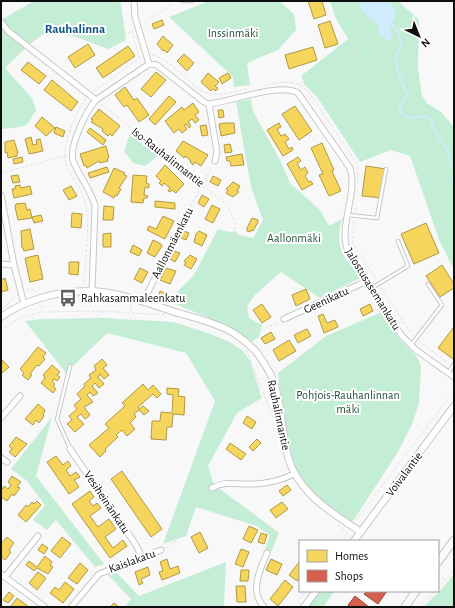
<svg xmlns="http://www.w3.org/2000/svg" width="455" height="608" font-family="'Alegreya Sans',sans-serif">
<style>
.green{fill:#c4edd6}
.water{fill:#d0ebfb}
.homes{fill:#f6d55c;stroke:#b09945}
.shops{fill:#d6604d;stroke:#9a473a}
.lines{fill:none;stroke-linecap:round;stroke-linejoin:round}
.stream{stroke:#d0ebfb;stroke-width:2}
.service-casing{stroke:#c8c8c8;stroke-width:4.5}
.minor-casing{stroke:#c8c8c8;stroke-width:7}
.tertiary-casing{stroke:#c8c8c8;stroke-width:8}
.secondary-casing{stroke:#c8c8c8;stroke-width:9}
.path{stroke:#e1e1e2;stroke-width:1;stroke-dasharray:3 2;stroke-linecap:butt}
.service{stroke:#fefefe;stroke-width:2.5}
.minor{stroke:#fefefe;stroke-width:5}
.tertiary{stroke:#fefefe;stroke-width:6}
.secondary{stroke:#fbf9fa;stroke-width:7}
.labels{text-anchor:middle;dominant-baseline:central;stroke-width:4;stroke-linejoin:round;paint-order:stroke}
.park-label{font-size:12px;fill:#234f38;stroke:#fff}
.street-label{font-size:12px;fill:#0e0e0e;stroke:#fff}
.poi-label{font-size:12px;fill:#0e0e0e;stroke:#fff;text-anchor:start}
.neighbourhood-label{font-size:13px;font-weight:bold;fill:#0e5281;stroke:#fff}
</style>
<rect width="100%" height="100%" fill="#f8f8f8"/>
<path class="green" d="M34,1H117L121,3L126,40L108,49L73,36L45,33L31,43L5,68L32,98L36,110L27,125L14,128L1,129V20Z
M209,1H279L294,14L296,30L278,50L247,63L250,85L234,87L233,77L169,17Z
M330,1H398L419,20L418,69L422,96L428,104L441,112L454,127V270L440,242L410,156L391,150L360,162L317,97L305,85L301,76L348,39L336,19Z
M251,99L253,111L281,162L290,183L320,210L329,226L342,219C334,250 343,254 361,278L320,298L281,272L255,295L247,306L249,318L262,325L259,337L252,342C224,321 202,316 171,302L177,292L194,275L218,229L230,232L234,231L239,235L253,238L263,220L251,187L236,102Z
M130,134L158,156L145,166L133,163L124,151Z
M382,312L400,340L417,357L421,366L419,403L412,424L398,452L351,524L306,490L288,458L278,373L326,336Z
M102,318L173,322L205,332L230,342L243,351L250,361L262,398L237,413L208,466L213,482L220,489L279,533L271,552L265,548L270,536L257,526L196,507L186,536L163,544L215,401L186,353L107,333L66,373L25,321L42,319Z
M52,417L36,476L104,564L95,567L56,520L47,530L33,520L45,505L26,480L11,469Z
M226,562L224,607H125L131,599L108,575L116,572L139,596Z
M454,574V607H423L438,593Z
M320,591H335L323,607H310V604Z"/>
<path class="water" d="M360,1L391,2L396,14C395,23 386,25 392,35L391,39L387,40L379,35L378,24L362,11Z"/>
<path class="homes" d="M308,1H322L326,15L314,19Z
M162,20L164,25L154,29L152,24Z
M330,21L338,44L325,48L318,25Z
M163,36L173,45L167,53L164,50L163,51L157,44Z
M88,44L95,55L75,68L68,57Z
M128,46L135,56L103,78L96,68Z
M313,47L317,60L289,69L285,55Z
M184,54L194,63L187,71L177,61Z
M28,62L46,76L39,84L21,70Z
M156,72L166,80L151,97L141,89Z
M208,73L219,82L215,86L218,88L216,91L213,89L211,91L201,82Z
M228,73L231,78L222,84L219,78Z
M52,80L78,102L71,111L44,90Z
M125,87L134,100L137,98L149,115L139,122L127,105L124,107L115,95Z
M169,96L176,102L155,125L149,119Z
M193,103L199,112L195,115L199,120L195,123L192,119L188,122L191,126L189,128L186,124L184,125L187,129L182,133L179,129L174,133L165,121L182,107L184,110Z
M295,106L312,131L299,140L282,114Z
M99,109L120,126L112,136L110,134L108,136L102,131L103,129L91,122L93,120L91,119Z
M218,110H223L224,117L219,118Z
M42,117L55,128L46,136L35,126Z
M226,123H234L235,133L221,136L219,124Z
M279,123L281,127L277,129L281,136L285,134L289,139L285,142L289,149L292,147L293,150L283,156L267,130Z
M206,125L208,135L202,136L200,126Z
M56,127L65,131L63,137L54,133Z
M90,128L106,140L103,145L87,132Z
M31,137L33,145L37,144L36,140L40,139L43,151L29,154L25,139Z
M14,140L18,153H17V156L8,158L7,152L5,153V142Z
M183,141L208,155L201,166L195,162L193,165L190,162L191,161L185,156L184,158L176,151Z
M322,143L334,170L332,171L341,191L329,196L319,175L323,174L311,148Z
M230,144L232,152L225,153L224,145Z
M106,146L109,158L107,159L108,161L100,163L99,161L87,168L86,165L84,166L80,154Z
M242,154L244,165L231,166L230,161H227L226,157Z
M22,157L23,162L14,164L13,159Z
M298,157L301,161L297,163L301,170L305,167L308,173L305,176L309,182L311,181L313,184L302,190L287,164Z
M165,165L184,184L176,193L172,190L170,192L168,191L170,188L164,183L162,186L159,183L161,181L156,176Z
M366,166L386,169L382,198L362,196Z
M107,167L109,172L90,178L88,173Z
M114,168L125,173L124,175L127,176L119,188L121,189L117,196L115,195L114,198L103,192Z
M18,175L20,182L13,183L11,176Z
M133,175L147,176L146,183L149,184V188L145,187L144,195L148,196L147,198H144L143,203L131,202Z
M213,176L221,180L218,186L210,182Z
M233,182L240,186L237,191L239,192L233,197L226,193L228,190L226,189Z
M20,185L21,188L30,186L32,194L14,198L12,189H15V186Z
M71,186L77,196L69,200L63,190Z
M202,195L209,199L204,207L198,203Z
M155,201L175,203V209L155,207Z
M25,203L27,210L30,209L32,218L18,220L15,207L16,204Z
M212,205L220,209L213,223L205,219Z
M104,206L114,207L113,220H103Z
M72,213L82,214L81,228L71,227Z
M41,215L43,221L34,223L32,217Z
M163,216L174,221L165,239L147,230L149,226L156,229Z
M252,218L258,220V222L253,231L251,230L250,232L247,231V228Z
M426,223L439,253L414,264L401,234Z
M30,229L34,249L24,251L23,248H22L21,231Z
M184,231L189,233L186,240L181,238Z
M199,231L207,235L202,246L194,242L196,234Z
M111,233V247H103V234Z
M153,240L161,244L162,246L155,257L147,253Z
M133,245L142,250L139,256L130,252Z
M174,251L180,253L175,262L170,259Z
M38,255L43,279L30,282L25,258Z
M190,255L197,259L191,269L184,265L186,262L184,261Z
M69,262H79L78,275L69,274Z
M442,265L454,284V288L440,297L426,276Z
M140,268L148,272L142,283L134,279Z
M166,268L176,271L170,284L160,280Z
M5,278L8,290L1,292V280Z
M306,289L310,299L296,306L292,295Z
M160,291L169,295L167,302L158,298Z
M262,304L271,317L262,323L253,310Z
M370,304L373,311L363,316L360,309Z
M323,314L327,323L335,320L338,327L324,333L318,316Z
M454,327V358L453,359L438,348Z
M307,329L311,336L298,343L294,335Z
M271,332L275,339L265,344L261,338Z
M289,340L296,351L279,361L273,350Z
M38,347L46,353L43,357L45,359L39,366L37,365L30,374L32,375L28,380L22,375L24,373L20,369Z
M102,359L107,365L103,368L109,375L104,379L100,374L98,377L104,384L99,388L95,383L92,386L98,393L93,396L90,392L87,395L93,402L84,407L90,415L85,419L81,414L77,417L84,424L75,432L67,424L72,420L69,416L77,409L74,405L81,399L77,394L85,386L84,384L91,378L89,375L96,370L94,366Z
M2,360L9,367L2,373L1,372Z
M52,365L60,372L57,375L60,377L57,381L54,379L52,381L55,384L53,386L56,389L53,393L41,383L45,378L43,375Z
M143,384L148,390L153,385L161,394L157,398L153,394L138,407L139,409L143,406L149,411L144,415L139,410L134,414L136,417L130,423L135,429L127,436L122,430L116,435L118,437L105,449L106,451L100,457L89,445L109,428L105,424L125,406L122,403Z
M167,388L179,389L178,396L185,397L184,415L173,414L172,427H167L166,440L151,439L152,421H160L161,412L172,413L173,395L167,394Z
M38,404L45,410L43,415L44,416L39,423L36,420L33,425L25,419Z
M247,416L256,422L252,429L243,423Z
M16,437L27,444L15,457L9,452L12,449L9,446Z
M257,439L261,443L253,451L249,447Z
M230,443L246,454L241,460L226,449Z
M56,456L63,465L68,461L71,466L66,470L70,476L76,472L80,477L74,480L79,487L69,494L47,462Z
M122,471L162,529L151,537L111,479Z
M12,476L21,482L17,487L20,488L14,496L12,494L7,501L1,497V491L4,486L8,489L11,485L8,482Z
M287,485L291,490L283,496L279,491Z
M90,491L94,497L89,501L93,506L97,503L101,508L90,516L98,527L109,519L116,529L105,537L113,548L123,540L127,546L110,558L72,504Z
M37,501L41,505L26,522L18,515L26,505L28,507L32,502L34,504Z
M282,502L288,509L276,518L270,510Z
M249,526L258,530L251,543L243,539Z
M200,532L208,548L199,553L191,537Z
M261,533L267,535L264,544L258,542Z
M7,537L14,543L9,550L11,552L5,560L1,557V544Z
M62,537L71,544L60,558L51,551Z
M42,544L48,548L44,554L38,550Z
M241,549L249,552L243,567L235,564Z
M45,556L52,562L50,565L53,567L48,574L37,568L34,571L26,565L29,561L37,567Z
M167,559L170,569L178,566L180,573L162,580L159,572L163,571L160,562Z
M271,559L282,564L277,575L266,570Z
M300,561V577L297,581L289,575Z
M80,563L88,570L77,584L68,578Z
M148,567L150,575L141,579L143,583L139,585L135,572Z
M241,570H249L248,581H240Z
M38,572L46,578L37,590L29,583Z
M285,580L293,587L278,606L270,599Z
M65,582L74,589L63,603L50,593L55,587L59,590Z
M236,586H245L246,602H237Z
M9,592L14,596L8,603L3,600Z
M17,598L29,607H13L11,606Z
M114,603L119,607H110Z"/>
<path class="shops" d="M367,591H387L378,604L364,594Z
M355,596L369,607H350L348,605Z"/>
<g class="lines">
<path class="stream" d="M390,22C396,28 403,39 400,47C398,52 395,57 396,62C397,72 403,85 407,94L399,108L400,112L406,117C415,119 422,114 430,118L435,132L447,148L451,166L454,169
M454,176L453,182L454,186"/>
<g class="service-casing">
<path id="service" d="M182,1H192
M348,215L377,218L386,169
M372,288L408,266L398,241
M411,345L442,305L428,284
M448,373L454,364
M70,448L57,419L70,366"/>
</g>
<g class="minor-casing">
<path id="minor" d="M134,1L135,17L149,64
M1,22L8,31L96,100
M149,64L157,65L204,102L209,104C230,102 281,82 298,93L350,168C358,193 339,224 347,249L402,336L416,350L454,377
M209,104L217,152L215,161
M1,195L14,265L24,304
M1,264L14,265
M92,291L95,206C91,190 80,178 74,163C67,149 86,111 96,100L149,64
M143,302L186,216
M284,319L367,281
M1,418L20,396
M70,449L136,545L142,557
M1,458L7,462
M212,488C226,480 237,485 252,484C265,484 284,480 295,473
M1,574L45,607
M5,577L38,536
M71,607L99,574L161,550
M264,607C249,591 260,570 267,553"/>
</g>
<g class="tertiary-casing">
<path id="tertiary" d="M1,317C26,299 59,291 90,291C120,292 150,304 178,313C196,318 216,323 232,332C241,338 251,345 258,354C263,362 270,371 273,380C282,402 281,433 288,457C298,493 332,513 361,532
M354,541L454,406
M304,607L316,591"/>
</g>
<g class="secondary-casing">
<path id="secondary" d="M438,562L454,540
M405,607L416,591"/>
</g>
<path class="path" d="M144,23L164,10L173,1
M132,31L139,57
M31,41L45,32L58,31L104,45L113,43L133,30
M354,47L355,56
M152,55C175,59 191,92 211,94C223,96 236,91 247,89
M1,68L21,50
M300,84C315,71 334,55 355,56L365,72L381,136C391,148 406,143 415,154L433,209L444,221L454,246
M266,85C282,82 296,79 308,91L357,163L358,184
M94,91L141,57
M101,104L228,206L233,217L235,225L234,283L245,313V332
M1,173L68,155
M188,211L212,167
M355,211L356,205
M354,221L353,244L376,280
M84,282C85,259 90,229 86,206C84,192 73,180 67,168C59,151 75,113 86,99
M381,288L412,335
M26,290L32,289L37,292
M41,305L42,311
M5,307L15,296
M130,312L131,305
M1,330L20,318L42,312L101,311L164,315
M245,330L263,329L278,322
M251,331L257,338
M419,342L449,363
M246,350L275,423
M66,363L51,348C40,316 96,331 101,311
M356,520L454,391
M338,525L350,537
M343,541L348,531
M166,548L176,541L186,511L207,492
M438,574L445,580
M438,589L454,569
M403,591L405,594
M294,607L306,591
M418,607L436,591"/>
<use href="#service" class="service"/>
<use href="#minor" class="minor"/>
<use href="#tertiary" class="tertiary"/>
<use href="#secondary" class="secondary"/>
</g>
<defs>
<g id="bus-bare" transform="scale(1.38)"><path d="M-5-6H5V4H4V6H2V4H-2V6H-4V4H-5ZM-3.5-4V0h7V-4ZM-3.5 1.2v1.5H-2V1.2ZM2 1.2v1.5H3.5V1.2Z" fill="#606060" stroke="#fff" stroke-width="2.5" paint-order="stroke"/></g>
</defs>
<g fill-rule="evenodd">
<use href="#bus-bare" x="68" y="298"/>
</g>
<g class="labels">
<g class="park-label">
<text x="233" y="33">Inssinmäki</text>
<text x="294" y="238">Aallonmäki</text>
<text x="348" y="395">Pohjois-Rauhanlinnan<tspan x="348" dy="14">mäki</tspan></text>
</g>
<g class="street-label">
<text transform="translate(168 157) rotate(38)">Iso-Rauhalinnantie</text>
<text transform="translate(172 243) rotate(-63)">Aallonmäenkatu</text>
<text transform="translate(373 289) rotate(58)">Jalostusasemankatu</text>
<text transform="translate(326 300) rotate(-25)">Geenikatu</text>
<text transform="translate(279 415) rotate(78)">Rauhalinnantie</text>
<text transform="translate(404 474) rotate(-53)">Voivalantie</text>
<text transform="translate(107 502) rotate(56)">Vesiheinänkatu</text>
<text transform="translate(132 561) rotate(-20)">Kaislakatu</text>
</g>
<g class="poi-label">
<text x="81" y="298">Rahkasammaleenkatu</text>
</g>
<g class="neighbourhood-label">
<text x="75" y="29">Rauhalinna</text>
</g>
</g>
<rect width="455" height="608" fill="none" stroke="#0e0e0e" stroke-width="4"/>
<rect x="299" y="540" width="140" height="52" fill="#ffffff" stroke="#9f9f9f"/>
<rect x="307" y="550" width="20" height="12" fill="#f6d55c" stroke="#9f9f9f"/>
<text x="335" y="560" font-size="12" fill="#0e0e0e">Homes</text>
<rect x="307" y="570" width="20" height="12" fill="#d6604d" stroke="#9f9f9f"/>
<text x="335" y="580" font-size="12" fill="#0e0e0e">Shops</text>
<g transform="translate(419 36) rotate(137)" stroke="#ffffff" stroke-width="3" paint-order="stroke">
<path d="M0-3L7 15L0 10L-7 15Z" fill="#0e0e0e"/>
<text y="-6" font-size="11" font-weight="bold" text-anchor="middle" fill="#0e0e0e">N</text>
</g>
</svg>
